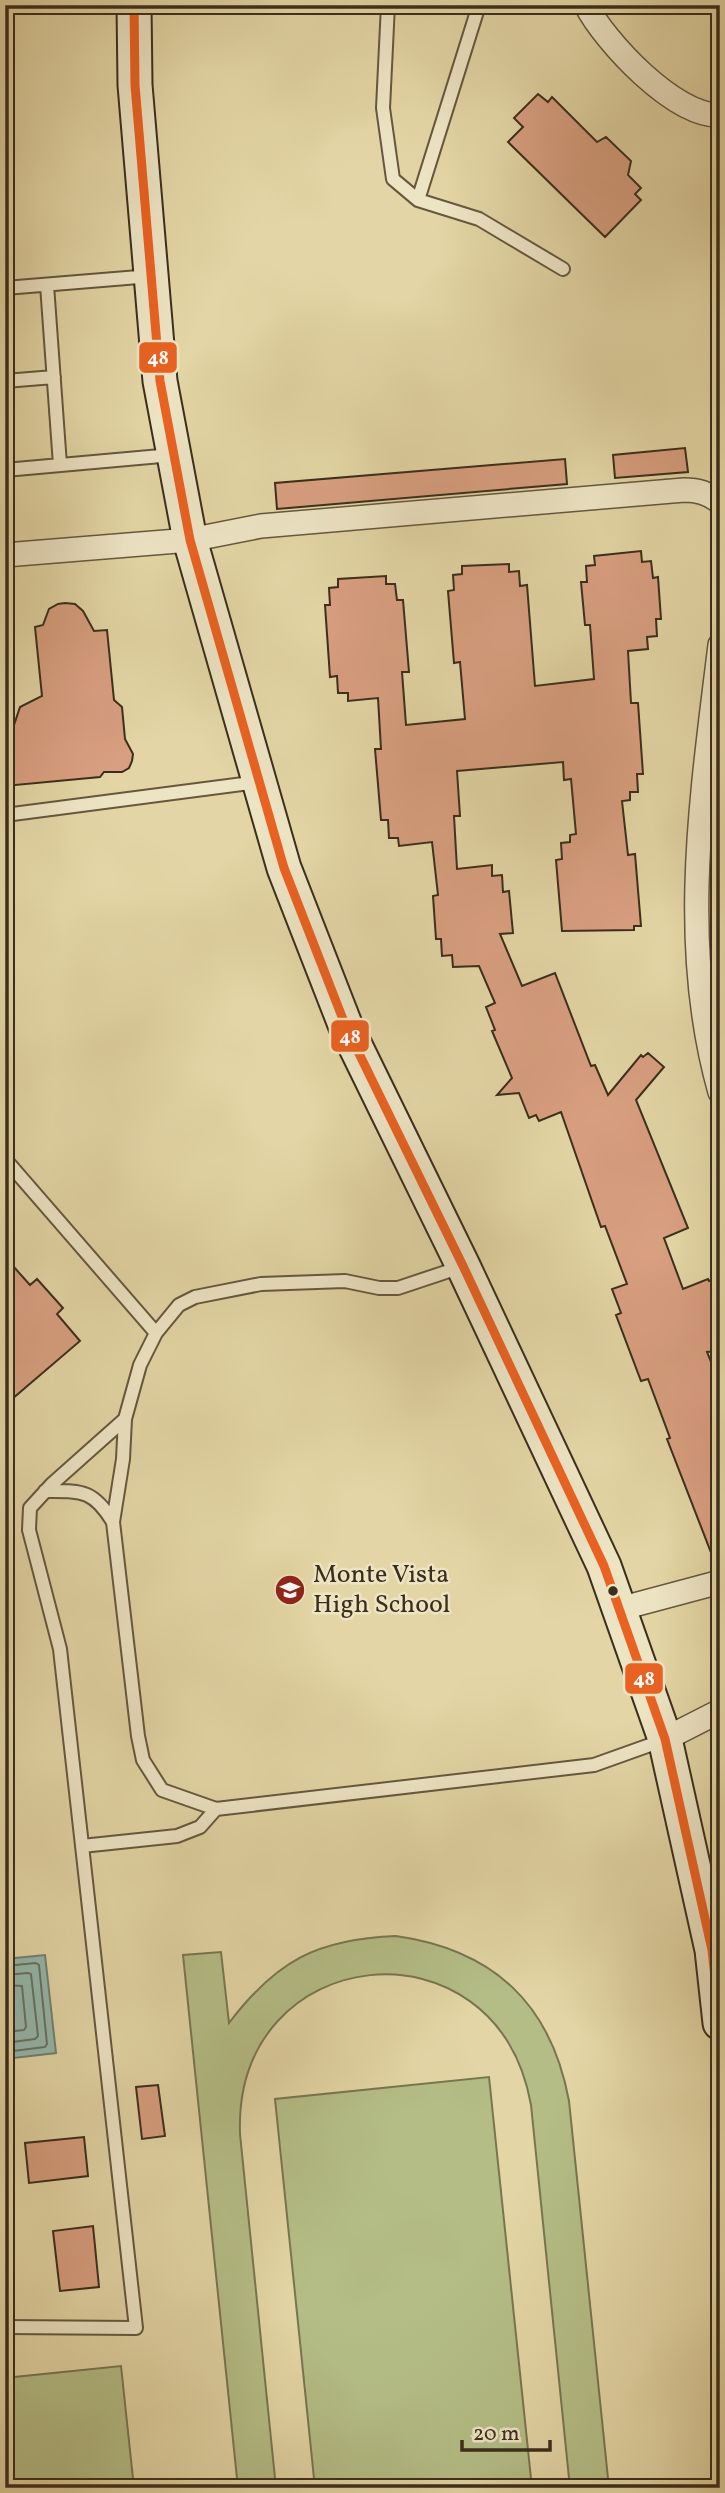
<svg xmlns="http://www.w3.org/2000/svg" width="725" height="2493" font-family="Vollkorn,serif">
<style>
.green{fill:#b4bd86;stroke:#787651;stroke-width:2}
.water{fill:#96b8ad;stroke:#728173;stroke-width:2}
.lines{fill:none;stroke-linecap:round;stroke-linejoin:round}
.shore{stroke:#687364;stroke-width:2}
.building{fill:#d89f80;stroke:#3b2e1c;stroke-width:2}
.service-casing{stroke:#65583e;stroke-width:16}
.minor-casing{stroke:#65583e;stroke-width:26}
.secondary-casing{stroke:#3b2e1c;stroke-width:37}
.service{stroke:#ede4c4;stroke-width:12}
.minor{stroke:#ede4c4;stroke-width:23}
.secondary{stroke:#ede4c4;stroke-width:33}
.bus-1-casing{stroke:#ede4c4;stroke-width:14}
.bus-1{stroke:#e96222;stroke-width:9}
.bus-dot{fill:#3b2e1c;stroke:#ede4c4;stroke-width:2.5}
.labels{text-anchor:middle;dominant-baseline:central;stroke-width:5;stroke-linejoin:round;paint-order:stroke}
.poi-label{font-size:26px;fill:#3b2e1c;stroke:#ede4c4;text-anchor:start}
.line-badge{stroke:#ede4c4;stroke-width:2.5}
.badge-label{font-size:19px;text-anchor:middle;font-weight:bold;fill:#fff}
</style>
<rect width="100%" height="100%" fill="#e3d5a5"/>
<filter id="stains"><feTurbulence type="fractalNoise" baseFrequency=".00286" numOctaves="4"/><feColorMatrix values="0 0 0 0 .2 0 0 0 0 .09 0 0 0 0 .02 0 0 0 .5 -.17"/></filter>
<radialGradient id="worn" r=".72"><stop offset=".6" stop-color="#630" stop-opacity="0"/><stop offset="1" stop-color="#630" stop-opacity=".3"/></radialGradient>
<path class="green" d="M396,1936C494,1950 551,2004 569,2101L609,2488H570L531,2105C497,1913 233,1941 240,2134L276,2488H238L183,1955L221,1952L229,2023C276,1961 317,1939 396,1936Z
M489,2077L532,2488H315L275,2099Z
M121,2366L134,2488H5V2378Z"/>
<path class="water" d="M45,1955L56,2053L5,2059V1959Z"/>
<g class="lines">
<path class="shore" d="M5,1966L36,1963L39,1965L47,2044L45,2047L5,2052
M5,1975L28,1973L31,1974L38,2036L35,2039L5,2043
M5,1985L22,1986L26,2027L24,2030L5,2032"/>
</g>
<path class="building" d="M538,94L548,102L552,97L597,142L606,137L631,161L628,175L641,188L635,194L641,200L605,237L508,142L523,127L514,118Z
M685,448L688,472L615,478L613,455Z
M565,459L567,484L277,509L275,483Z
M641,551L642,562L651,561L653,578L658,577L661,619H656L657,636L647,637L648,649L628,651L631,703H638L643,774H637L638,792H630V800L622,801L628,855L635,854L641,926H634V930L562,931L556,860L562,859L561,843L570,842V835L576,834L571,779L564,780L563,762L457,771L460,816H454L457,869L492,865V876L502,875L503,892L509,891L513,933L500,934L522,986L555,973L591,1066L595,1065L608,1095L641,1055L643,1057L648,1053L664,1067L636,1100L688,1228L664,1238L683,1289L708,1279L709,1281L720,1277V1351L707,1352L720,1384V1568H717L667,1439L670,1438L648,1379L641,1381L616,1315L621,1313L612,1289L627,1284L605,1226L601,1227L561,1112L539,1121L536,1115L529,1118L519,1093L497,1095L512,1078L492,1031L495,1030L486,1007L495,1003L479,966L453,967L452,955L442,956L441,939H436L433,896L438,895L432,842L399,846L398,838H389L388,820H381L375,749H381L378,698L348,701V693H338L337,676L330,677L325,605H330L329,588L338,587V579L386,576V584H395L397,600H403L409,672H402L406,725L465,719L460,662L454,663L448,591L454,590L453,575L462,574V566L509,564V572L519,571L520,586L527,585L535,686L594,679L590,625H585L581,582H587L586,566L595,565L594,556Z
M65,603L75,604L83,611L94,631L107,630L114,700L122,707L125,739L133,754L132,761L129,768L122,772H104L100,777L5,786V734H11L20,707L42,696L35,627L43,625L49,609L58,604Z
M5,1257L30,1285L37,1279L63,1308L57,1314L80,1341L5,1405Z
M158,2085L165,2136L142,2139L136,2087Z
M84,2137L88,2176L29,2183L25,2143Z
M93,2226L99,2287L60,2291L53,2231Z"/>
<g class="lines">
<g class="service-casing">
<path id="service" d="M388,5L383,108L393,179L418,200L479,219L563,269
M418,200L479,5
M47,285L60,465
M5,288L151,276
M5,381L54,377
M5,470L172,455
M5,815L258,782
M5,1159L156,1333
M461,1267L398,1288H379L345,1281L261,1284L195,1297L179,1305L156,1333L140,1365L125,1419L123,1459L113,1522L138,1736L143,1760L162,1790L216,1809L594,1765L664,1740
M45,1491C81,1491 93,1489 113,1522
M82,1846L177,1836L200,1827L216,1809
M5,2327L136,2328L60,1649L29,1530L30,1508L52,1484L125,1419"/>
</g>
<g class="minor-casing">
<path id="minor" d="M586,5C605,42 675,117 720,115
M5,555L190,540L261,526L684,490C698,490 708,493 720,502
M720,645C702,794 678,944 720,1092
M619,1609L720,1582
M665,1739L720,1711"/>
</g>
<g class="secondary-casing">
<path id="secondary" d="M134,5L135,85L160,381L190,540L284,868L346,1027L463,1266L604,1566L665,1739L712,1950L720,2023"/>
</g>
<use href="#service" class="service"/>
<use href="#minor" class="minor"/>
<use href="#secondary" class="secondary"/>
<g class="bus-1-casing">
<path id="bus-1" d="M134,5L135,85L160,381L190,540L284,868L346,1027L463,1266L604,1566L665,1739L712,1950L720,2023"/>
</g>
<use href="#bus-1" class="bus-1"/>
</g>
<defs>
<g id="school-disc" transform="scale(1.575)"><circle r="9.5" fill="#8f2418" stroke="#ede4c4"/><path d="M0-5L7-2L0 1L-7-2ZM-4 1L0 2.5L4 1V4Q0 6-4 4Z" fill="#fff"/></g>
</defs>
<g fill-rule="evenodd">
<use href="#school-disc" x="290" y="1590"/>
</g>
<circle class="bus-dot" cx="613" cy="1591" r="6"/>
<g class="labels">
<g class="poi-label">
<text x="313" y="1575">Monte Vista<tspan x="313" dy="30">High School</tspan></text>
</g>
</g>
<g class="line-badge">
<rect x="138" y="341" width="40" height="33" rx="7" fill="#e96222"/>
<rect x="330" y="1019" width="40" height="34" rx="7" fill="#e96222"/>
<rect x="624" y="1662" width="40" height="33" rx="7" fill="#e96222"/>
</g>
<g class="badge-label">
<text x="158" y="364">48</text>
<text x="350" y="1043">48</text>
<text x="644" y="1685">48</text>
</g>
<rect width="725" height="2493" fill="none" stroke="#e3d5a5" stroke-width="28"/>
<rect x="7" y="7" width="711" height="2479" fill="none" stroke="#3b2e1c" stroke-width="3.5"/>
<rect x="14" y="14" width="697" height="2465" fill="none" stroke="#3b2e1c" stroke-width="2"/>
<path d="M462 2440v10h88v-10" fill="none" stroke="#3b2e1c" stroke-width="3.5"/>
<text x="473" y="2440" font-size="21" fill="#3b2e1c" stroke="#ede4c4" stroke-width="5" paint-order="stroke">20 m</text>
<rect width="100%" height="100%" filter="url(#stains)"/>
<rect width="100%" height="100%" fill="url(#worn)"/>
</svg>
